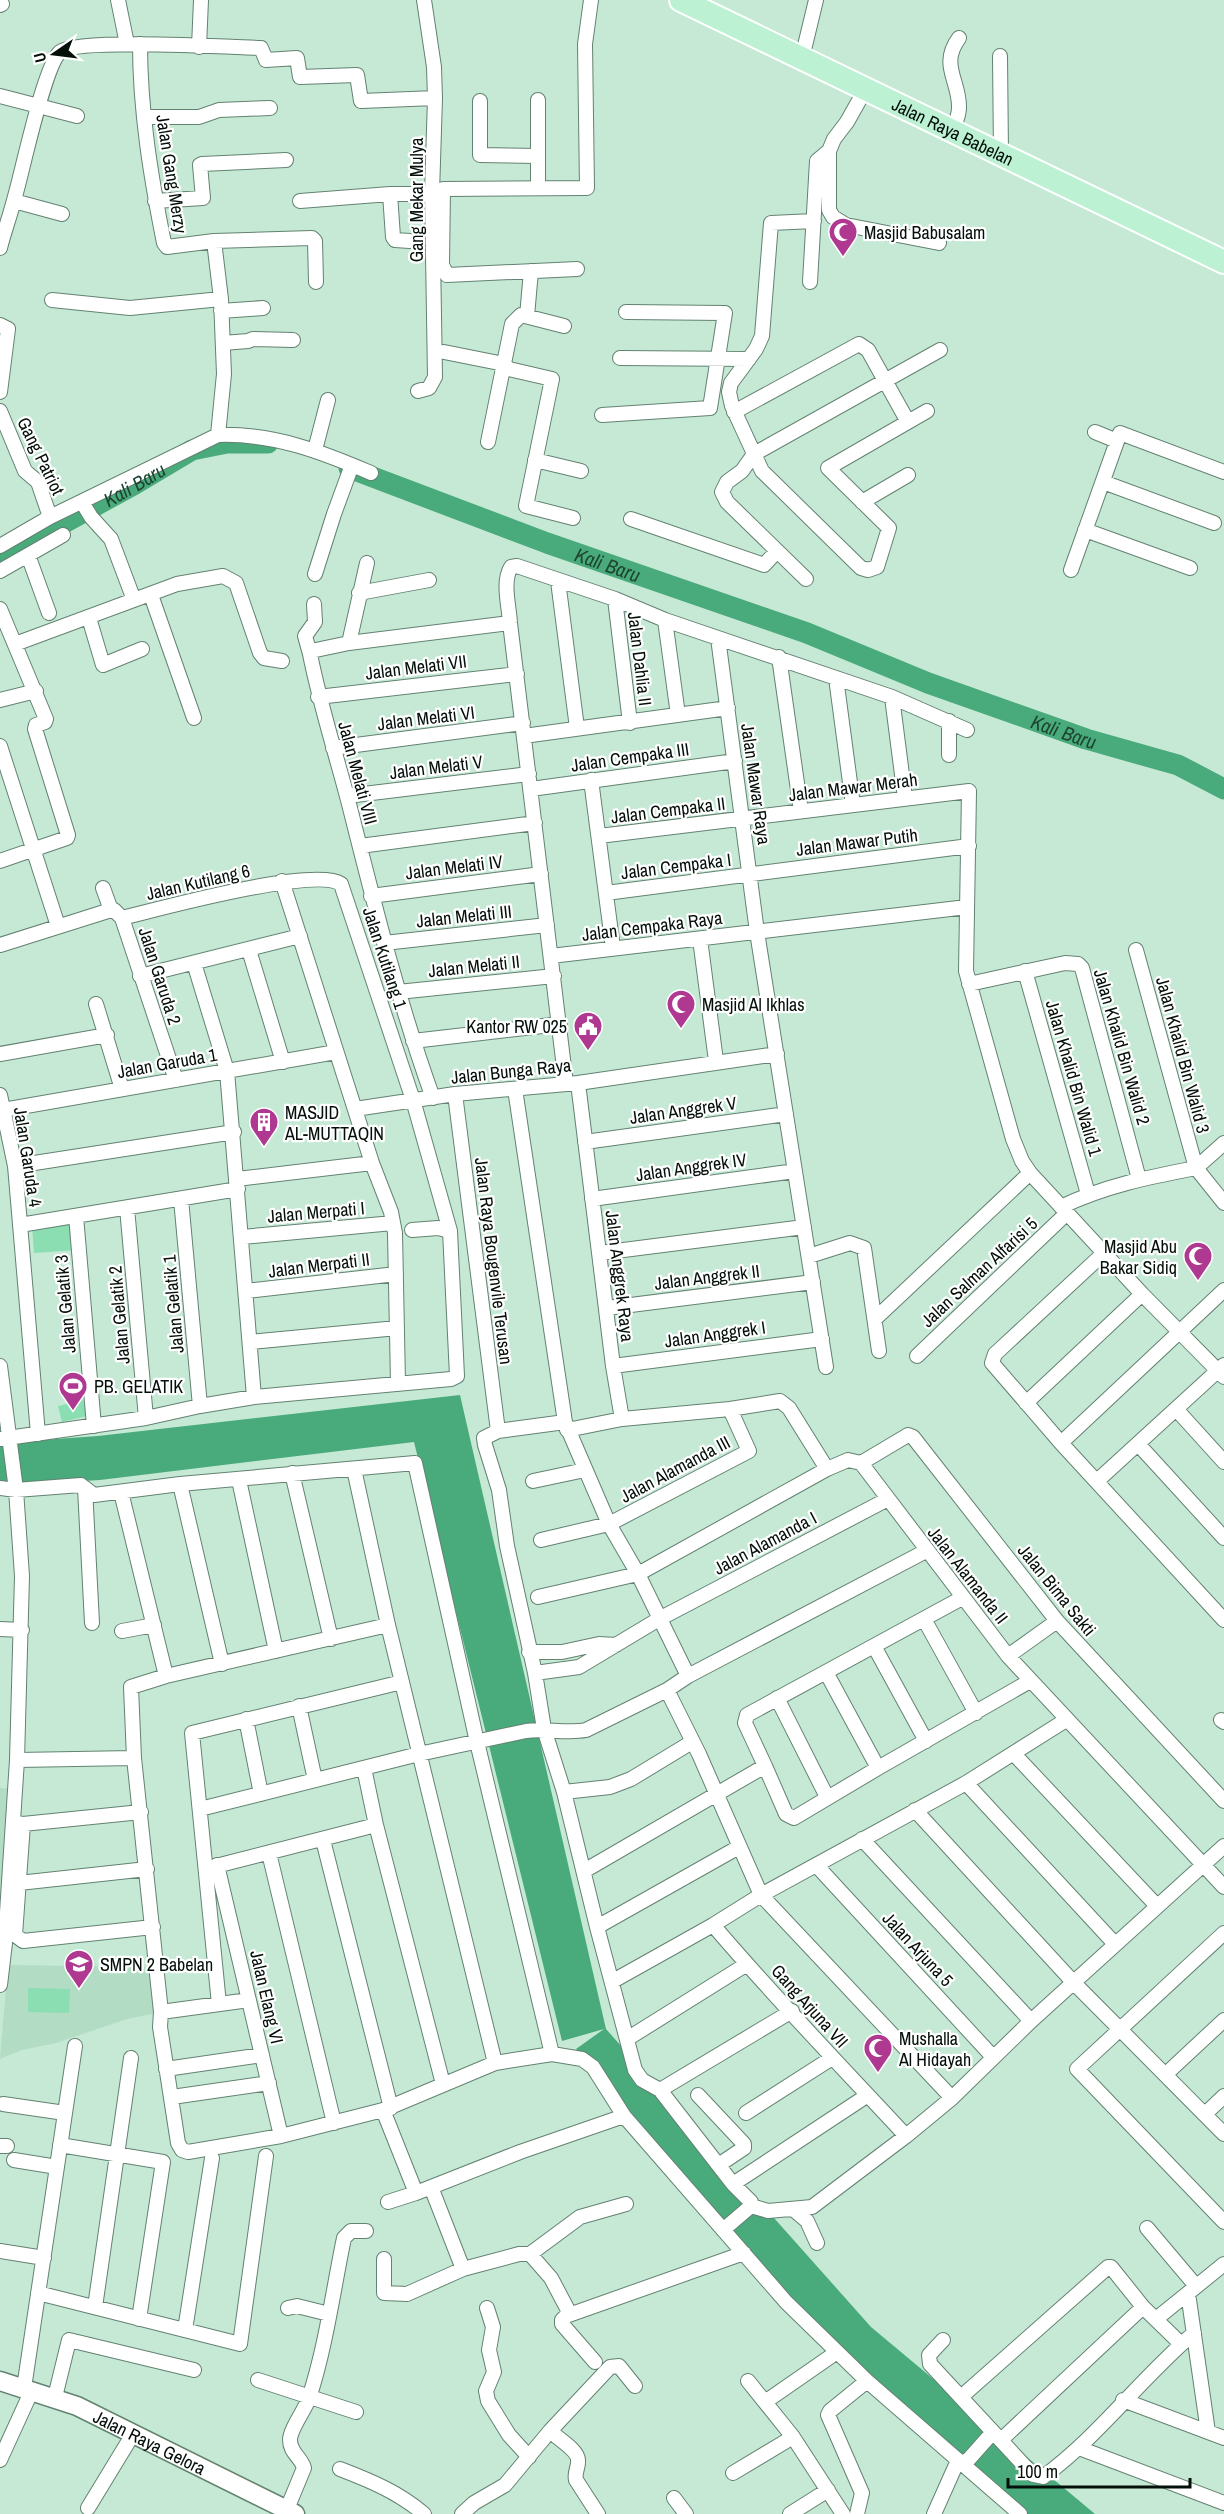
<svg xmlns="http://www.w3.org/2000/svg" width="1224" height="2514" font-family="'Archivo Narrow',sans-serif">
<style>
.built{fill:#b3dcc4}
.green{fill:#8adeb1}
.water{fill:#49aa7b}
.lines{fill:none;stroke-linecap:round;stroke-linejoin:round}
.river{stroke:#49aa7b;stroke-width:21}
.minor-casing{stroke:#638271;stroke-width:16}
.tertiary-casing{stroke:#638271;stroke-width:21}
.primary-casing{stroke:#fff;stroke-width:26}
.minor{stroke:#fff;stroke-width:14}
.tertiary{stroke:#fff;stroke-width:18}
.primary{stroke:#bcf1d4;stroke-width:22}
.labels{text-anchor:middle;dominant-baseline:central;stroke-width:4.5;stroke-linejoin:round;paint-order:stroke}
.street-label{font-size:18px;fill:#040f09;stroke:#fff}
.poi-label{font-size:18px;fill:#040f09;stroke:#fff;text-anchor:start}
.water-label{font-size:20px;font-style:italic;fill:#1d4632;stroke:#fff}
</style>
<rect width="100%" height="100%" fill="#c6e9d5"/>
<path class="built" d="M0,1788L11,1789L0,1959Z
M8,1965L150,1967L157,2013L127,2019L56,2043L22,2050L0,2059Z"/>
<path class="green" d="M73,1221L76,1250L34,1253L32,1226Z
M83,1400L87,1416L62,1422L58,1406Z
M28,1988L70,1989L69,2013L28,2012Z"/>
<path class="water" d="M460,1395L606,2029L871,2327L1095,2514H1012L848,2363L576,2049L604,2029L562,2041L414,1442L100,1480L0,1486V1443L98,1436Z"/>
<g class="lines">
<g class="river">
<path id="s1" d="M349,468L547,543L807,633L928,683L1086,739L1178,765L1224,789"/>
<path id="s2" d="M0,558L135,484L192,450L227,443H268"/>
</g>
<g class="minor-casing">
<path id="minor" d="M118,0L127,44
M0,5L2,4
M140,44C140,111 151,178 164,243L167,247L214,241L221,299L224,374L218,435
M199,47L201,0
M1000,56L1001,154
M802,58L816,0
M865,90L847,122L834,139L829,151V210L833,217L846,225L939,243
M0,96L77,116
M480,101V155L538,156
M145,117H199L219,110L270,108
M952,132C955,124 959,116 959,108C960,81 939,65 959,38
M538,188V100
M390,194L393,237L395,240L410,241
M14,201L62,214
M155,201L203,198L200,165L202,164L286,160
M300,201L390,194H441
M814,221L771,223L762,336L756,349L731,383L729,392L732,406L762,471L861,568L868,570L877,567L889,528L828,468L927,411
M214,241L312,238L315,241L316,282
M0,248C4,232 10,216 14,200C22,174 44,66 60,52C78,38 230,47 261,48L266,60L297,58L300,77L357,75L361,101L435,98
M577,269L447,275L442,265L443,189L587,188L585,44L591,0
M810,282L817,161L829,151
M52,300L130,308L221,299
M221,311L263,308
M527,316L531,271
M0,325L8,329L0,392
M223,343L248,341L253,339L293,340
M444,352L504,364L509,369L552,379L526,506L573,518
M620,358L749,359
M418,391L429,388L435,377L432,193L435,98L434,67L424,0
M0,411L25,471L38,482L50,517
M734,412L859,344L868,350L908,422
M602,415L710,408L725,313L626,312
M1095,432L1117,441
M488,442L512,324L521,315L564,326
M315,450L328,400
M535,460L581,471
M1103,482L1214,523
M82,502L91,517L111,539L134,600
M862,502L908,475
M631,519L764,565L777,551
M1085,530L1190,568
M0,546L50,517L218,435C273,433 322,452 371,473
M28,555L49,613
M1071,570L1120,433L1224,472
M0,571L63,535
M315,574L334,514L352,465
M806,579L727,502L722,492L727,482L742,471L754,454L940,350
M558,581L577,728
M359,593L429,580
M151,595L194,718
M615,599L630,723
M0,609L46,719L45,722L36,725L35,729L68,835L67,838L0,861
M89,618L103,665L142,649
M665,620L678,715
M718,638L757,932L826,1367
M349,643L367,563
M15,644L177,584L223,576L236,583L260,653L264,658L282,661
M310,654L305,636L315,622L314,604
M779,657L801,811
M836,678L853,805
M318,697L517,674
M892,697L905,798
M0,700L36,691
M949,721V755
M524,736L728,708
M0,746L58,926
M333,748L523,723
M591,780L613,948
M531,789L735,761
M347,796L529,774
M599,836L969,791L966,971L1013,1139L1022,1161L1030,1173L1142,1294L1224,1377
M360,846L535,823
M282,881L372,1163L391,1212L395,1233L398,1383
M103,888L111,910H114L122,918L176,1080
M606,893L969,846
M371,896L541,874
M700,939L716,1061
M384,943L547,925
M0,945L111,910
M249,950L283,1062
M551,956L967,907
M194,963L227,1071L254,1397
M1025,971L1088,1194
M140,976L300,936
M969,984L1065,963L1078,964L1082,968L1139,1179
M398,992L554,976
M96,1004L122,1089
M413,1041L560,1024
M0,1054L107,1035
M566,1084L510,623C509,605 502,582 511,567L517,566L615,599L665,620L892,697L967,730
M515,1089L565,1422L609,1524L638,1574L688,1676
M455,1094L498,1431
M0,1095L15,1166L38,1434
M433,1098C398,1001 374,903 349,804C336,754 320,705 310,654L311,651L349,643L510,623
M355,1109L455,1094L578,1083L777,1054
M3,1110L336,1052
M585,1142L786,1114
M1224,1143L1196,1168L1224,1203
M15,1166L234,1132
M237,1179L372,1163
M181,1199L200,1406
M592,1199L795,1171
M1061,1207C1104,1186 1149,1177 1196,1168L1136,950
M127,1208L146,1418
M76,1216L94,1426
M20,1225L238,1189
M412,1230L438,1228L450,1231
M242,1237L393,1223
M600,1253L804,1227
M1104,1253L995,1354L992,1363L1061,1443L1224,1620
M809,1256L850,1243L864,1248L879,1351
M246,1291L396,1274
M607,1308L813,1282
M875,1319L1030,1173
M250,1342L397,1328
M917,1356L1067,1213
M0,1366L16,1490L22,1576L17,1760L5,1943L0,1985
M613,1366L822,1339
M1026,1403L1142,1294
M1176,1409L1224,1462
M622,1419L730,1409L780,1401L789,1408L827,1469
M565,1422L498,1431L484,1438L485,1445L499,1490L507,1546L535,1673L544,1729L564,1792L597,1927L635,2070L642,2080L660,2090L733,2184L751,2202V2206L723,2230
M567,1430L622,1419L613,1366L578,1083
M0,1439L146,1418L200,1406L254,1397L451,1379L457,1376L450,1231L413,1100L341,884C314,866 159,909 122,918
M1061,1443L1224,1290
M1138,1444L1224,1538
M861,1463L908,1435L913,1437L1057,1621L1224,1801
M354,1469L388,1625L495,2063
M292,1473L331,1639
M239,1480L276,1651
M533,1481L585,1470
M1097,1481L1224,1365
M180,1484L222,1664
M0,1488L16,1490L81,1485L94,1495L180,1484L415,1463L477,1742L552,2054L495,2063L383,2110L281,2136L188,2152L182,2150L178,2143L160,2027L161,2012
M85,1488L92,1623
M121,1492L166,1676
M541,1540L609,1524L749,1451L730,1409
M538,1597L638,1574L827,1469L848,1460L861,1463L1008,1656L1224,1887
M924,1619L976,1713
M0,1629L22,1630
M122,1631L154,1625
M874,1646L926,1741
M529,1652H562L599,1644L616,1645
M1008,1656L1057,1621
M826,1672L878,1768
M535,1673L579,1667L659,1619L888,1499
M667,1690L699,1754L761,1895L952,2098
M777,1698L827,1797
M299,1706L315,1780
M246,1719L261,1794
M1221,1720L1224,1722
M1014,1754L1157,1906
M17,1760L134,1758
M765,1766L745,1723L747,1715L962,1598
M364,1768L376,1825L443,2084
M966,1783L1115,1944
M564,1792L610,1787L631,1779L692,1742
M200,1809L419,1754L526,1731C546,1728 566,1734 586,1730L667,1690L688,1676L926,1551
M915,1810L1074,1983L1224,2134
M14,1822L23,1824L141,1812
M23,1824L15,1935L23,1941L153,1927
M862,1839L1031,2021
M323,1840L391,2108
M269,1853L334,2123
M217,1865L281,2136
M817,1866L993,2057
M208,1868L376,1825
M584,1871L765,1766L786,1814L794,1818L878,1768L1030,1681
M19,1883L147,1869
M713,1925C775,1998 841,2066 906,2136
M597,1927L739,1847
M1224,1933L1077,2069L1224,2222
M613,1981L713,1925L761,1895L966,1783L1066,1720
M249,2000L161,2012L134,1758L131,1687L166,1676L388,1625
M219,2004L192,1733L402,1682
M627,2039L747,1964
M552,2054L582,2059L593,2067L624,2116L786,2302L867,2381L1020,2514
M166,2069L262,2055
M1166,2074L1224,2020
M660,2090L792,2011
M698,2095L744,2144V2148L720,2164
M172,2097L269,2083
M3,2104L65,2113
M383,2110L416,2193
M746,2113L832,2058
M1205,2114L1224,2096
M60,2145L163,2162L139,2319
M0,2146H7
M14,2160L57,2167
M733,2184L868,2095
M431,2187L463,2269
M388,2202L416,2193L520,2152L624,2116
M751,2206L768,2211L812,2207L906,2136L952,2098L1031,2021L1224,1846
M794,2210L807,2221L817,2243
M1147,2228L1196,2286
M0,2251L44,2258
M530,2254L551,2278L570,2314
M384,2259V2293L407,2294L463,2269L519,2254H530L580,2217L626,2204
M38,2293L240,2344L266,2156
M1188,2293L1208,2432
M95,2307L131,2058
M288,2308L297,2306L329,2314
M487,2308L493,2327L489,2350L494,2372L486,2391L488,2401L509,2435L529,2457
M1156,2319L1224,2264
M185,2330L212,2158
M943,2340L929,2355L930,2364L1033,2475L1043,2477C1098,2437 1141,2378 1194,2333
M595,2362L562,2324V2320L566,2316L744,2253
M258,2380L356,2412
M748,2381L793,2437L843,2514
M24,2388L75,2046
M55,2397L69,2340L194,2370
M961,2397L1108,2267H1111L1143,2307L1181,2344
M1123,2400L1224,2438
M765,2402L837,2352
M550,2431C557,2438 578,2450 578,2460C579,2467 574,2472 576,2480L598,2514
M1001,2440L1143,2307
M1079,2448L1224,2503
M0,2460L32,2390
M340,2469C371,2481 398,2492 424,2514
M733,2473L793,2437
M674,2498L686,2514
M88,2508L133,2434
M287,2509L304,2468C301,2457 290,2453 290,2440C290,2429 305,2410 309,2398C326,2346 333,2291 344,2238L351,2231H366
M462,2514L474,2503L505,2485L550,2431L610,2367L619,2366L635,2386
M790,2514L828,2490
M857,2514L862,2493L828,2415L830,2411L867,2381
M934,2514L955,2467L969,2459L993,2432"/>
</g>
<g class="tertiary-casing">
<g id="tertiary">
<path id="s3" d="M0,2381L77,2406L295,2514"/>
</g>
</g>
<g class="primary-casing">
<g id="primary">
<path id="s4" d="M681,0L1224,262"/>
</g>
</g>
<use href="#minor" class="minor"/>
<use href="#tertiary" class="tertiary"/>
<use href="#primary" class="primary"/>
</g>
<defs>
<g id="mosque-pin" transform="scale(1.5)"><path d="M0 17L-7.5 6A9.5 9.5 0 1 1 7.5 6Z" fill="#af3990" stroke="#fff"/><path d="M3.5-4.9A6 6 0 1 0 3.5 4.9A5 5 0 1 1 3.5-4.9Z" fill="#fff"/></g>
<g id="civic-pin" transform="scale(1.5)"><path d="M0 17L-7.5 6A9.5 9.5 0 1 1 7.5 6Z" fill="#af3990" stroke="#fff"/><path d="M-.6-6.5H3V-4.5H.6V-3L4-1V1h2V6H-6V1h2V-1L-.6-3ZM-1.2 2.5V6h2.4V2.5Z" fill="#fff"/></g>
<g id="building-pin" transform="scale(1.5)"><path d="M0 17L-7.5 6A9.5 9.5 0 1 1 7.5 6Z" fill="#af3990" stroke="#fff"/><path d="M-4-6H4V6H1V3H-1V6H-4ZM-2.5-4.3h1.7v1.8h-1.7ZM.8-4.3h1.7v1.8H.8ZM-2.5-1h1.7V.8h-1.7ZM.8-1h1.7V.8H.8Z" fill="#fff"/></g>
<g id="stadium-pin" transform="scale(1.5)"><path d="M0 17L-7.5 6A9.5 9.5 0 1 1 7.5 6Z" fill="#af3990" stroke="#fff"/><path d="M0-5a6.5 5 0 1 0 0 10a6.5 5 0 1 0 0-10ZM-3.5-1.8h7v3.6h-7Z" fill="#fff"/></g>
<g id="school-pin" transform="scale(1.5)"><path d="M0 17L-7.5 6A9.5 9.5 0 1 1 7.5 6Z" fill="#af3990" stroke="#fff"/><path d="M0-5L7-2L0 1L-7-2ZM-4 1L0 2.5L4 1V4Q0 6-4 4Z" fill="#fff"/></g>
</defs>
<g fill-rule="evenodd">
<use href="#mosque-pin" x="843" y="232"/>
<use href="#mosque-pin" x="681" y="1004"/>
<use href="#civic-pin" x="588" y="1026"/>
<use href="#building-pin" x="264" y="1122"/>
<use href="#mosque-pin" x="1198" y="1256"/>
<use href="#stadium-pin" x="73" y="1386"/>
<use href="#school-pin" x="79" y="1964"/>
<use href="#mosque-pin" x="878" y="2048"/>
</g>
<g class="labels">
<g class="street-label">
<text stroke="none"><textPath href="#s4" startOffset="302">Jalan Raya Babelan</textPath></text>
<text transform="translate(172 174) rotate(81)">Jalan Gang Merzy</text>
<text transform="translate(416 200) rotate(-90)">Gang Mekar Mulya</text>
<text transform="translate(41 456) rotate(64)">Gang Patriot</text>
<text transform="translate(640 659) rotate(83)">Jalan Dahlia II</text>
<text transform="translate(416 667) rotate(-7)">Jalan Melati VII</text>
<text transform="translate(426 718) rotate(-7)">Jalan Melati VI</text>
<text transform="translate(630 757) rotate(-8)">Jalan Cempaka III</text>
<text transform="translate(436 767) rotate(-7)">Jalan Melati V</text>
<text transform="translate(358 773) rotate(75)">Jalan Melati VIII</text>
<text transform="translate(756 784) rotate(82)">Jalan Mawar Raya</text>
<text transform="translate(853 787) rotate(-7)">Jalan Mawar Merah</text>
<text transform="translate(668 810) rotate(-7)">Jalan Cempaka II</text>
<text transform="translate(857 842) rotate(-7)">Jalan Mawar Putih</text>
<text transform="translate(676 866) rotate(-7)">Jalan Cempaka I</text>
<text transform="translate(454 867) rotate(-7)">Jalan Melati IV</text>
<text transform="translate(198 882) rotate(-13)">Jalan Kutilang 6</text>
<text transform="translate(464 916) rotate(-6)">Jalan Melati III</text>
<text transform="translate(652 926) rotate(-7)">Jalan Cempaka Raya</text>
<text transform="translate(385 958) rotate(72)">Jalan Kutilang 1</text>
<text transform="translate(474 966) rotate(-6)">Jalan Melati II</text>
<text transform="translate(160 976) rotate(72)">Jalan Garuda 2</text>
<text transform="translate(1122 1047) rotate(74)">Jalan Khalid Bin Walid 2</text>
<text transform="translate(1183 1055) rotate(75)">Jalan Khalid Bin Walid 3</text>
<text transform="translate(167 1063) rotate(-10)">Jalan Garuda 1</text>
<text transform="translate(511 1071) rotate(-6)">Jalan Bunga Raya</text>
<text transform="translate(1074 1078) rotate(74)">Jalan Khalid Bin Walid 1</text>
<text transform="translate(683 1110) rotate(-8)">Jalan Anggrek V</text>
<text transform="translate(28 1157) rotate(81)">Jalan Garuda 4</text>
<text transform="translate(691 1167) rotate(-8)">Jalan Anggrek IV</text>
<text transform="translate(316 1212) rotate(-5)">Jalan Merpati I</text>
<text transform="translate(494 1261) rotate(83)">Jalan Raya Bougenvile Terusan</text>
<text transform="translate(319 1265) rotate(-7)">Jalan Merpati II</text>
<text transform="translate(979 1272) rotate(-43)">Jalan Salman Alfarisi 5</text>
<text transform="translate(620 1276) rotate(83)">Jalan Anggrek Raya</text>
<text transform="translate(707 1277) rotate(-7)">Jalan Anggrek II</text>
<text transform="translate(65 1304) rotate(-95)">Jalan Gelatik 3</text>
<text transform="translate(173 1304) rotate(-95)">Jalan Gelatik 1</text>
<text transform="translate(119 1315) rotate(-95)">Jalan Gelatik 2</text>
<text transform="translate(715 1334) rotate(-8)">Jalan Anggrek I</text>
<text transform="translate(675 1469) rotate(-28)">Jalan Alamanda III</text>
<text transform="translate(765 1543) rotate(-28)">Jalan Alamanda I</text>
<text transform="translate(968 1575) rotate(52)">Jalan Alamanda II</text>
<text transform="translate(1057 1590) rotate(51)">Jalan Bima Sakti</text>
<text transform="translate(918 1949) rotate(47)">Jalan Arjuna 5</text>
<text transform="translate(267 1997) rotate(77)">Jalan Elang VI</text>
<text transform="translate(810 2006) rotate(48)">Gang Arjuna VII</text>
<text stroke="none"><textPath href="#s3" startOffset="162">Jalan Raya Gelora</textPath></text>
</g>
<g class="poi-label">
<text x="864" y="232">Masjid Babusalam</text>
<text x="702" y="1004">Masjid Al Ikhlas</text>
<text x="567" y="1026" text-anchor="end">Kantor RW 025</text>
<text x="285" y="1112">MASJID<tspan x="285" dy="21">AL-MUTTAQIN</tspan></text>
<text x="1177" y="1246" text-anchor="end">Masjid Abu<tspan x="1177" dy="21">Bakar Sidiq</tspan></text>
<text x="94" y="1386">PB. GELATIK</text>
<text x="100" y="1964">SMPN 2 Babelan</text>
<text x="899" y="2038">Mushalla<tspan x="899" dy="21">Al Hidayah</tspan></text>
</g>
<g class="water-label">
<text stroke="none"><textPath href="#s2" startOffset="153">Kali Baru</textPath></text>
<text stroke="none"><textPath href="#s1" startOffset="276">Kali Baru</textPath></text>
<text stroke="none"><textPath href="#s1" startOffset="762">Kali Baru</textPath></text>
</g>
</g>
<g transform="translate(54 54) rotate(256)" stroke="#ffffff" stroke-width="4.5" paint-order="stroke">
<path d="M0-4.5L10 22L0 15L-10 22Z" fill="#040f09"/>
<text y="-9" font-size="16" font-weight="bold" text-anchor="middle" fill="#040f09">U</text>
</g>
<path d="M1008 2478v9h182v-9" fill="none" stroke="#040f09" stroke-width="3"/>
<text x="1017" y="2478" font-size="18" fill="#040f09" stroke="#ffffff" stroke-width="4.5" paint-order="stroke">100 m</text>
</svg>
